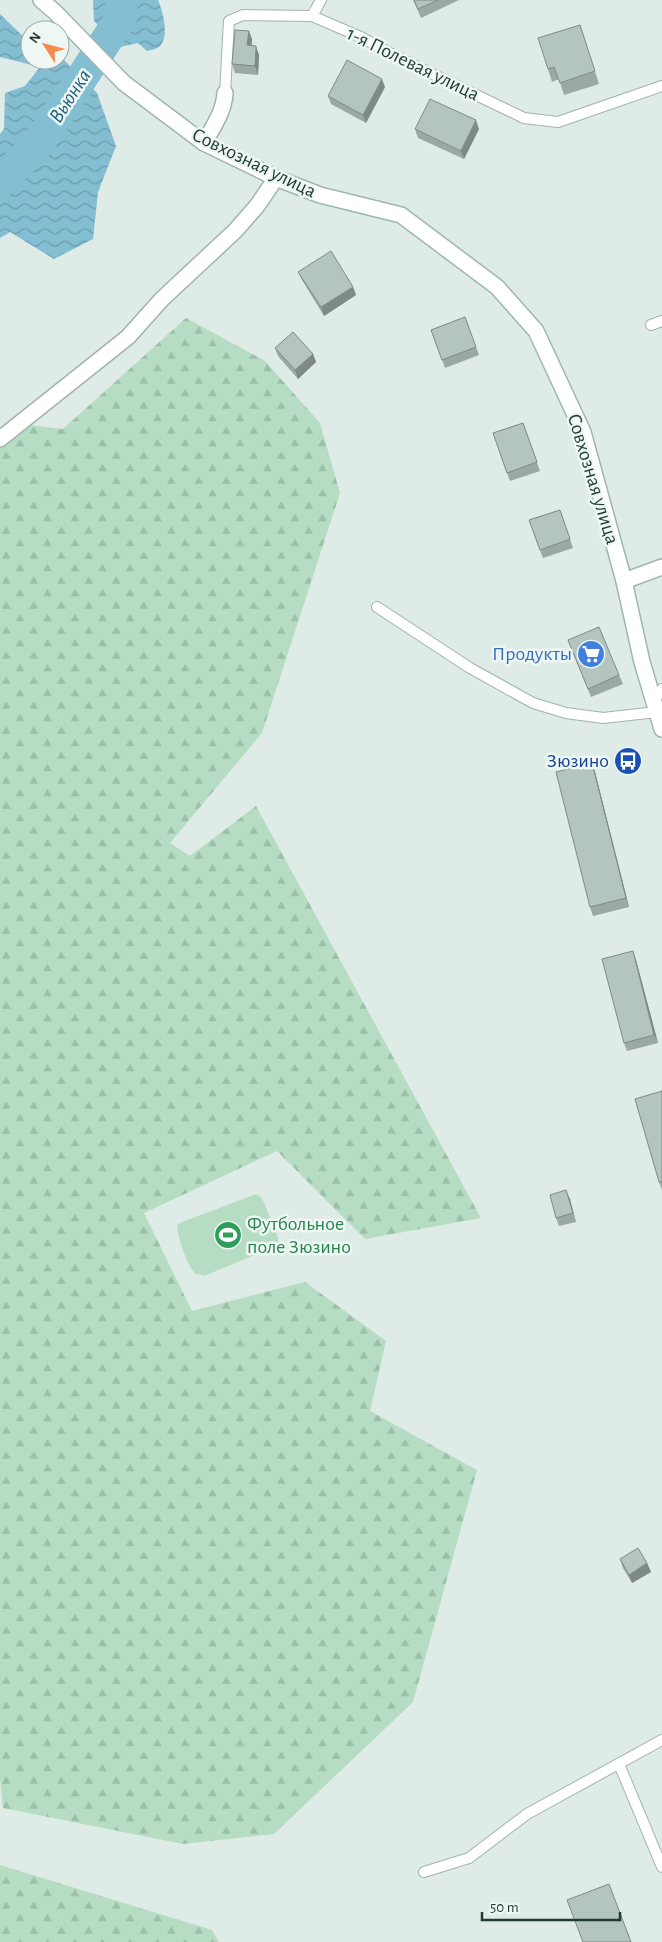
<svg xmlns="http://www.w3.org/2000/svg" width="662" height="1942" font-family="'Alegreya Sans',sans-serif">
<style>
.forest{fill:url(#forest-firs)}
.park{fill:#b6ddc4}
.water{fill:url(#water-waves)}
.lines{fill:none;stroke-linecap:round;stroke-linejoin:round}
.river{stroke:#84bed2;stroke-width:32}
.lane-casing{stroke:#a1b3ae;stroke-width:12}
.street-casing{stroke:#a1b3ae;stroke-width:18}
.secondary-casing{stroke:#9db7b0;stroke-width:18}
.lane{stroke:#fff;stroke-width:10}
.street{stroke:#fff;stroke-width:15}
.secondary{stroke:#fff;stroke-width:15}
.wall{fill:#9ba9a5}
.shaded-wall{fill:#7e8a86}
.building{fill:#b4c5c0;stroke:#7e8a86}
.labels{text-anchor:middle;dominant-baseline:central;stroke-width:5;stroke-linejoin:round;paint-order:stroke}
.street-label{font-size:20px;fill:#1f3b36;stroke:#eff7f4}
.shop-label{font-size:20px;fill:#366cbe;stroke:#eff7f4;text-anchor:end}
.transit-label{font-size:20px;fill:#164399;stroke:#eff7f4;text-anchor:end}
.leisure-label{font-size:20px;fill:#27864d;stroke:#eff7f4;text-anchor:start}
.water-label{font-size:21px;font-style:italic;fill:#185e78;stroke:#eff7f4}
</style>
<defs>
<pattern id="forest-firs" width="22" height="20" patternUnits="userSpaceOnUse" patternTransform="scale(1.25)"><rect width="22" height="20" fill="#b6ddc4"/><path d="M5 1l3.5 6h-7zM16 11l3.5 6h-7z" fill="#9cbfa9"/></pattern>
<pattern id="water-waves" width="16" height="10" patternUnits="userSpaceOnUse" patternTransform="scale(1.25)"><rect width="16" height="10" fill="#84bed2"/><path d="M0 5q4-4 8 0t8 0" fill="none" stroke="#6b9cab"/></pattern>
</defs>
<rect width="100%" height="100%" fill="#deebe6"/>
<path class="forest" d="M186,318L265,361L320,423L340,493L262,733L170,843L190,856L256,806L481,1218L365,1239L277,1151L144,1213L192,1311L305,1282L386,1341L370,1411L477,1470L413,1702L274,1834L183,1844L3,1808L0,1778V436L19,424L63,429Z
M0,1865L212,1930L219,1942H0Z"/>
<path class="park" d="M256,1194L262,1198L278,1237V1243L274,1247L204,1276C203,1275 196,1274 196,1274C188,1269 177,1235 177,1225L182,1222Z"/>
<path class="water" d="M93,0H158C163,11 170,38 159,47C156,49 151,50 147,51L138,43L120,47L94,21Z
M0,14L30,43V60H60V56L97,93L116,146L98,192L93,239L54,259L10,232L0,238V134L4,129L5,93L25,86L40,67L0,57Z"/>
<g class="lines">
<path class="river" d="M0,182L39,143L121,18V0"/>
<g class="lane-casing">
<path id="lane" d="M312,16L321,0
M225,93L229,21L243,15L312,16L363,38L397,57L524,118L558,122L662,86
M651,325L662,321
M377,607L470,668L533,703L566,713L603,718L657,712
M654,701L662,689
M619,1764L662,1867
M424,1872L469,1858L527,1814L662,1740"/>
</g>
<g class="street-casing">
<path id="street" d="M204,143C213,127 224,112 225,93
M0,439L128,337L162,299L235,231L257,206L276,178
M624,581L662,567"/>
</g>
<g class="secondary-casing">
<path id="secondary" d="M41,0L55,12L124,83L204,143L276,178L320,195L401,215L497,287L536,331L583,432L624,581L642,662L662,729"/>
</g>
<use href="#lane" class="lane"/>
<use href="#street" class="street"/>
<use href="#secondary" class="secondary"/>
</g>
<path class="wall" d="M413,0H459L421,18Z
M580,25L599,84L564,95L559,79L552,82L548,69Z
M252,39L251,46L259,55L258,75L235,73L232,64Z
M385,87L366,123L331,104L328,96Z
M415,129H479L464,159L418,138Z
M298,272L353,287L356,295L324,316L302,280Z
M465,317L479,355L445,368L431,330Z
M275,348L313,354L316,362L298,379L278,356Z
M523,423L540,471L510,481L493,433Z
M560,510L573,548L543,558L529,520Z
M568,640L619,675L623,684L591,697Z
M592,763L595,772L629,907L593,916L590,907Z
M636,960L658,1043L627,1051L624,1043Z
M662,1091V1190L659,1182Z
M566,1190L576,1222L559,1226L556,1218Z
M620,1559L647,1563L651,1572L632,1583L623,1568Z"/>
<path class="shaded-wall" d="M249,31L252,39L251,54L247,45Z
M256,46L259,55L258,75L255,66Z
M382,79L385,87L366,123L363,115Z
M476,120L479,129L464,159L461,151Z
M353,287L356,295L324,316L321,307Z
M313,354L316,362L298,379L295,370Z
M592,763L595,772L629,907L626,898Z
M633,951L636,960L658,1043L654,1035Z
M566,1190L570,1199L576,1222L573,1213Z
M647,1563L651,1572L632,1583L629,1575Z"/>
<path class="building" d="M414,0H438L418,9Z
M580,25L595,71L560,83L554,67L548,69L538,38Z
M235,30L249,31L247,45L256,46L255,66L232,64Z
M347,60L382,79L363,115L328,96Z
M430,99L476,120L461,151L415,129Z
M331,251L353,287L321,307L298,272Z
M465,317L476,347L442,360L431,330Z
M293,332L313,354L295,370L275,348Z
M523,423L537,462L507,473L493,433Z
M560,510L570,539L540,550L529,520Z
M599,627L619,675L588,689L568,640Z
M592,763L626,898L590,907L556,772Z
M633,951L654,1035L624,1043L602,959Z
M662,1091V1182H659L635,1099Z
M566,1190L573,1213L556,1218L550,1195Z
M638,1548L647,1563L629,1575L620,1559Z
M609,1884L631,1942H583L567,1900Z"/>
<defs>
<g id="supermarket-disc" transform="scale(1.4375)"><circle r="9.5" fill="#3f7fe0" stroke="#eff7f4"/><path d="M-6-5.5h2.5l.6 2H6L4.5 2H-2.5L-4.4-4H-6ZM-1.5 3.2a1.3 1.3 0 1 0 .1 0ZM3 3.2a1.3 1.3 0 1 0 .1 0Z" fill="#fff"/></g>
<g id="bus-disc" transform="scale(1.4375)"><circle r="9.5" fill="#1a4fb4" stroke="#eff7f4"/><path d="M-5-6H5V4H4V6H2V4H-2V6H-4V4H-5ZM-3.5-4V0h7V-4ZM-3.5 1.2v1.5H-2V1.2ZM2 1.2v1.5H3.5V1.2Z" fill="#fff"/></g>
<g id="stadium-disc" transform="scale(1.4375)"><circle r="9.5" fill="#2e9e5b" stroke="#eff7f4"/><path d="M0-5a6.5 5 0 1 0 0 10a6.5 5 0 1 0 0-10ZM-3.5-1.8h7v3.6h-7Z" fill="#fff"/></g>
</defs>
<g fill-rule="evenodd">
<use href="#supermarket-disc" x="591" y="654"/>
<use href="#bus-disc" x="628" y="761"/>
<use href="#stadium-disc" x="228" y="1235"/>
</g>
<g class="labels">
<g class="street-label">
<text transform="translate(413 64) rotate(26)">1-я Полевая улица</text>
<text transform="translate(254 163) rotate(26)">Совхозная улица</text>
<text transform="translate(593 479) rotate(73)">Совхозная улица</text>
</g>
<g class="shop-label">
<text x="572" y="654">Продукты</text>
</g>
<g class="transit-label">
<text x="609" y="761">Зюзино</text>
</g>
<g class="leisure-label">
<text x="247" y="1224">Футбольное<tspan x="247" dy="23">поле Зюзино</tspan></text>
</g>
<g class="water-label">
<text transform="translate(70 96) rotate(-57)">Вьюнка</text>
</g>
</g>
<g transform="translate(45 45) rotate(306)"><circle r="24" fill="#eff7f4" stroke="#9caca8"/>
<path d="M0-4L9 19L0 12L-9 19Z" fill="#f78a50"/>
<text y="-8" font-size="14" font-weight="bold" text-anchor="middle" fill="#1f3b36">N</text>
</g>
<path d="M482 1912v8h138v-8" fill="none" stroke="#1f3b36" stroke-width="2.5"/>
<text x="490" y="1912" font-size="15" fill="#1f3b36" stroke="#eff7f4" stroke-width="4" paint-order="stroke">50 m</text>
</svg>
